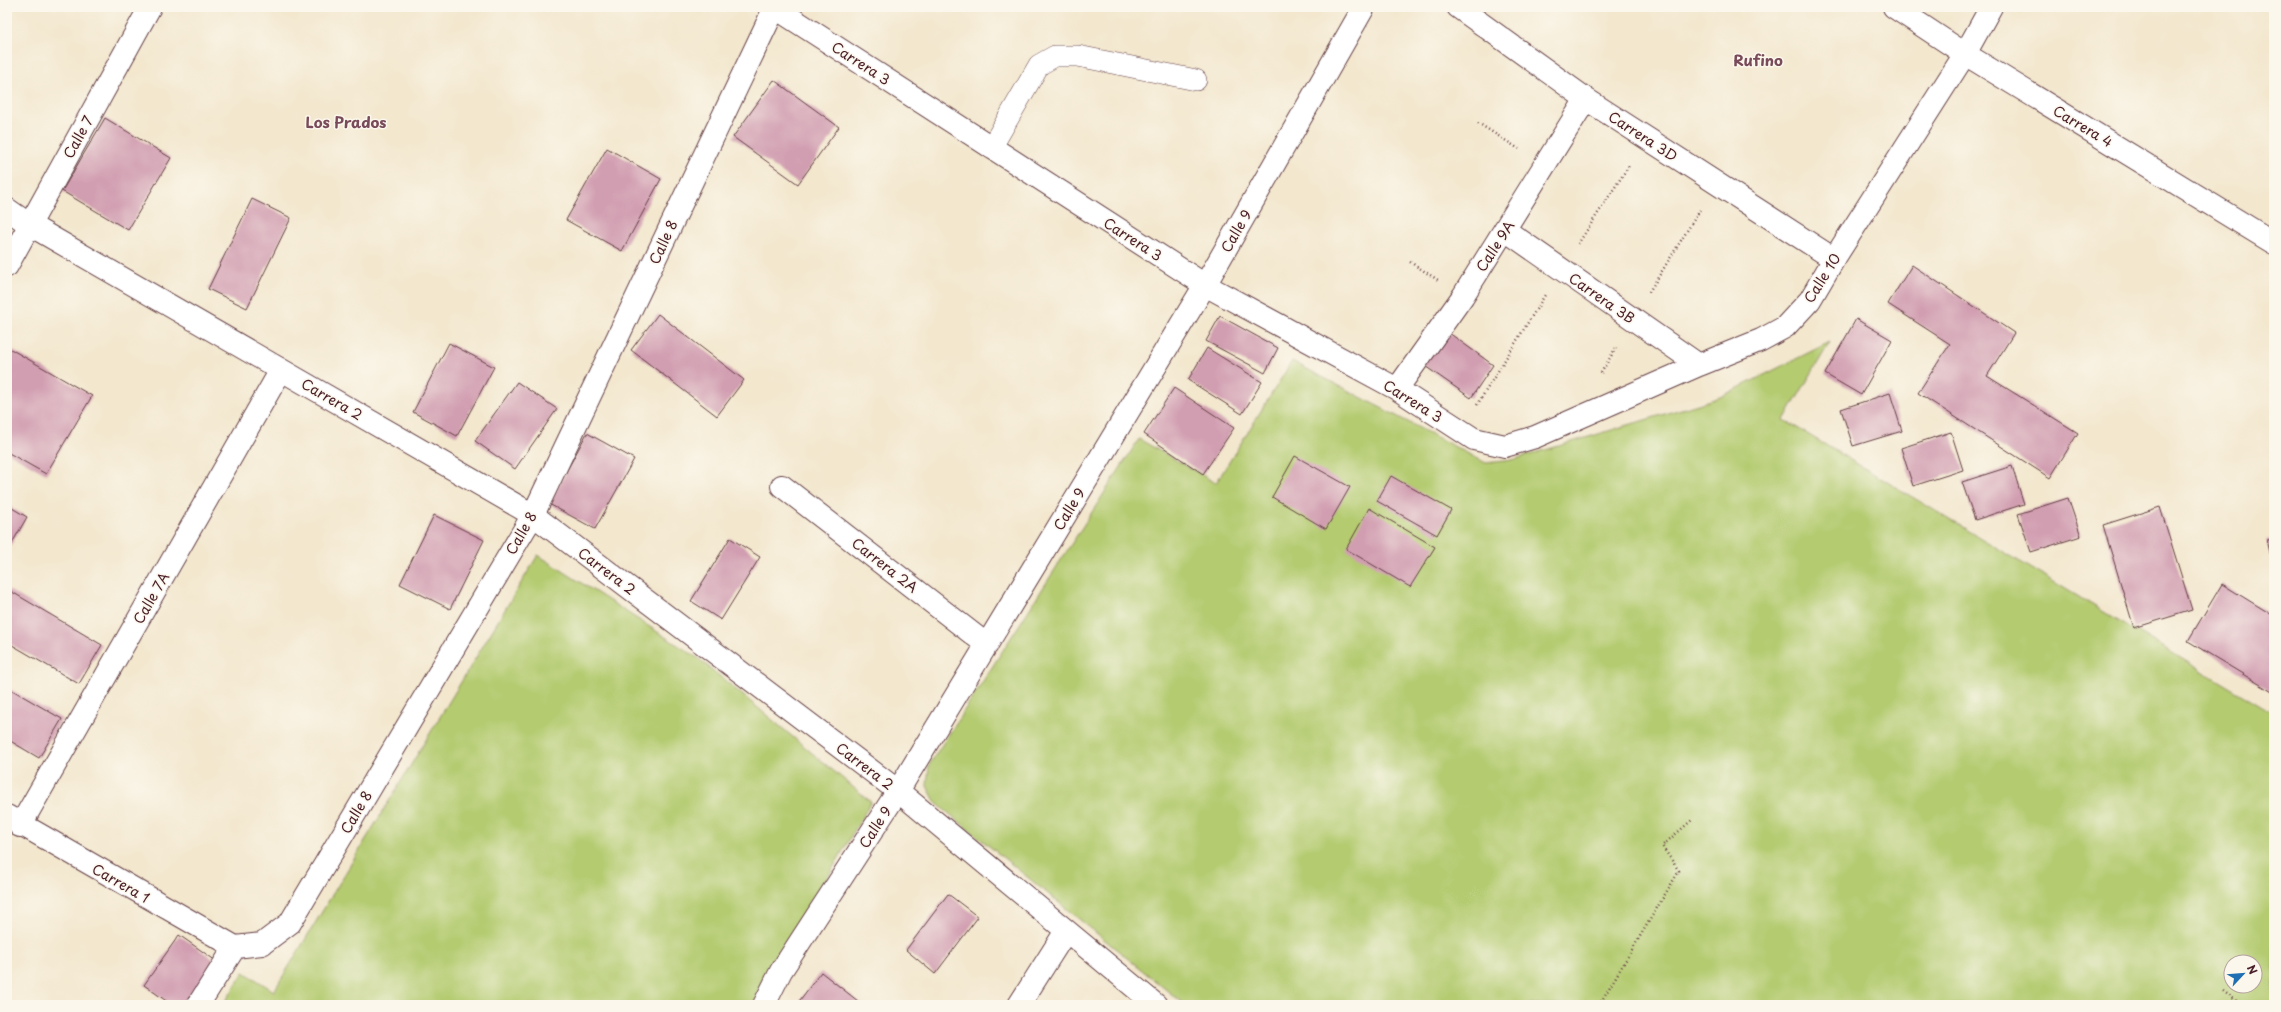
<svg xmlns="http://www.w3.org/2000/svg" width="2281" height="1012" font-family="'Playpen Sans',sans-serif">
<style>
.green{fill:#b4cb70;stroke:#7f754e;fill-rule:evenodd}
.building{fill:#d19eb1}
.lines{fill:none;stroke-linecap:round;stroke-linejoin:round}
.lane-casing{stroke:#633d43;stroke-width:22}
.street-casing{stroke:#633d43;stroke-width:24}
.path{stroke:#633d43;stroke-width:2.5;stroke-dasharray:1 3;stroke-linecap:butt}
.lane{stroke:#fff;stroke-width:21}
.street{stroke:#fff;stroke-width:22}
.labels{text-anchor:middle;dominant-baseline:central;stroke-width:3;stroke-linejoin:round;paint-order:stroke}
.street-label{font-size:14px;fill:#4a1f2b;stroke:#fbf7ec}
.neighbourhood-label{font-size:15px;font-weight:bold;fill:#794b5a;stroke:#fbf7ec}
</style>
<rect width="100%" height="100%" fill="#fbf7ec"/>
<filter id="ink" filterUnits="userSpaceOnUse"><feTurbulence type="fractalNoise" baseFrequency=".025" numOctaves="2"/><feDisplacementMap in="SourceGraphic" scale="8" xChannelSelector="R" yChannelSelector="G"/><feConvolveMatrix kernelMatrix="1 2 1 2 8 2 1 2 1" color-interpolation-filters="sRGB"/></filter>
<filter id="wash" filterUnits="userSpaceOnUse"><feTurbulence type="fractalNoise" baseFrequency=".012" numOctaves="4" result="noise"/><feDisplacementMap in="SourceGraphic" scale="16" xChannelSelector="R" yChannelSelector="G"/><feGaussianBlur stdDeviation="0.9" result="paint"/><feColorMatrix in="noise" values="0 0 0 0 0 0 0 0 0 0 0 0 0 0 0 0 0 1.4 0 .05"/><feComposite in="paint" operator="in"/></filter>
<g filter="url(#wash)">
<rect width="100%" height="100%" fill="#f3e7ce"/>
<path class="green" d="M1830,342L1784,420L2274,714V1005H1185L936,803L927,786L929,765L1139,439L1216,483L1292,361L1486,463L1512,460L1718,398ZM2231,962H2255V986H2231Z
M538,555L698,658L871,802L754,1005H223L244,972L274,991Z"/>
<g id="blocks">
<path class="building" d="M774,80L839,127L798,184L733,137Z
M105,118L171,158L128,230L62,191Z
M607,148L661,179L622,251L566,220Z
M252,199L291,218L247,308L208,289Z
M1912,265L2014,333L1987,376L2078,433L2050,478L1918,393L1950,344L1888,304Z
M658,314L744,380L717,416L631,350Z
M1220,316L1278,348L1265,373L1206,341Z
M1856,319L1892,340L1861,395L1825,374Z
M1445,330L1493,365L1471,398L1422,364Z
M449,343L494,367L457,436L413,412Z
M7,347L92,396L46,474L7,452Z
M1207,348L1262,382L1242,414L1188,380Z
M517,382L557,409L515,469L475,441Z
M1174,388L1234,428L1203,474L1144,434Z
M1890,393L1902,431L1853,446L1841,409Z
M1951,432L1963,470L1913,486L1901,448Z
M587,433L634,459L595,529L549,504Z
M1295,456L1350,487L1326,529L1272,497Z
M2012,466L2024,504L1975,520L1962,482Z
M1391,476L1451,510L1437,535L1377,501Z
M2068,498L2081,536L2031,552L2018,514Z
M7,505L27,517L7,552Z
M2160,507L2192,610L2134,628L2103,525Z
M1369,508L1435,547L1410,587L1346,549Z
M434,515L484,540L450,609L400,584Z
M730,538L760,557L721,620L691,601Z
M2274,539V565H2273L2267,540Z
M2222,584L2274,616V693L2188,641Z
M7,589L102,645L79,684L7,642Z
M7,687L62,719L39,758L7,739Z
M948,894L978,917L935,974L906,950Z
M179,935L219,963L189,1005H172L144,985Z
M821,972L863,1005H798L797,1004Z"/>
</g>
</g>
<g filter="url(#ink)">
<use href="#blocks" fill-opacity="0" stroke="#633d43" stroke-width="1"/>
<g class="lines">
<g class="lane-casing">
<path id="lane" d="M991,148L1039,65L1055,56H1078L1196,80"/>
</g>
<g class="street-casing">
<path id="street" d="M774,7L1205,285L1397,389L1474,439L1505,446L1535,437L1699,365L1761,340L1785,327L1810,300L1834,259L1965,54L1991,7
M1458,7L1586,99L1834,259
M1894,7L1965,54L2274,243
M7,209L30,225L533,515L898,791L1156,1005
M1505,230L1699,365
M7,266L150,7
M1397,389L1463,296L1586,99
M782,486L987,645
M7,816L235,947
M20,826L281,370
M235,947L262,944L290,923L533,515L775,7
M198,1005L235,947
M764,1005L781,971L898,791L1205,285L1364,7
M1019,1005L1066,931"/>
</g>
<path class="path" d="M1478,123L1519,149
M1578,244L1630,164
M1410,262L1438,280
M1649,292L1700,210
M1601,373L1617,346
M1477,405L1545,295
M2223,991L2242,1005
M1599,1005L1679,871L1662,846L1693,819"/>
<use href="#lane" class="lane"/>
<use href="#street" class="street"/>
</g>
</g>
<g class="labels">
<g class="street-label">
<text transform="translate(861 63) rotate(33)">Carrera 3</text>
<text transform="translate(2083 126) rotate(31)">Carrera 4</text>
<text transform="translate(1643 136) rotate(33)">Carrera 3D</text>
<text transform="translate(78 137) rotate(-61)">Calle 7</text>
<text transform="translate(1236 231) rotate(-60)">Calle 9</text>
<text transform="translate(1133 239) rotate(33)">Carrera 3</text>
<text transform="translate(663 242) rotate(-65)">Calle 8</text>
<text transform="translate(1495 246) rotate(-57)">Calle 9A</text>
<text transform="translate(1822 278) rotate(-58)">Calle 10</text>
<text transform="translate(1602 298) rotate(35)">Carrera 3B</text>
<text transform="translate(332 399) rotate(30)">Carrera 2</text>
<text transform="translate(1413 401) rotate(32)">Carrera 3</text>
<text transform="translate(1069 509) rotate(-59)">Calle 9</text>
<text transform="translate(521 533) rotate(-60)">Calle 8</text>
<text transform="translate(885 565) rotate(38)">Carrera 2A</text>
<text transform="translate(607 571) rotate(37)">Carrera 2</text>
<text transform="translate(151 598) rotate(-60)">Calle 7A</text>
<text transform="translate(865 766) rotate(37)">Carrera 2</text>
<text transform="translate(356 812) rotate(-59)">Calle 8</text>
<text transform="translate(875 827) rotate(-57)">Calle 9</text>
<text transform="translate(121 883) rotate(30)">Carrera 1</text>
</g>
<g class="neighbourhood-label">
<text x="1758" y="59">Rufino</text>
<text x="346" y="121">Los Prados</text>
</g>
</g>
<rect width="2281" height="1012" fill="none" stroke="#fbf7ec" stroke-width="24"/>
<g transform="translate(2243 974) rotate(64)"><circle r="19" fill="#fbf7ec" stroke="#b4a19f"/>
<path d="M0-3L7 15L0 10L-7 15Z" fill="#1f6fb2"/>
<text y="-6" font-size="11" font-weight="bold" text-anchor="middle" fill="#4a1f2b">N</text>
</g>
</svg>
